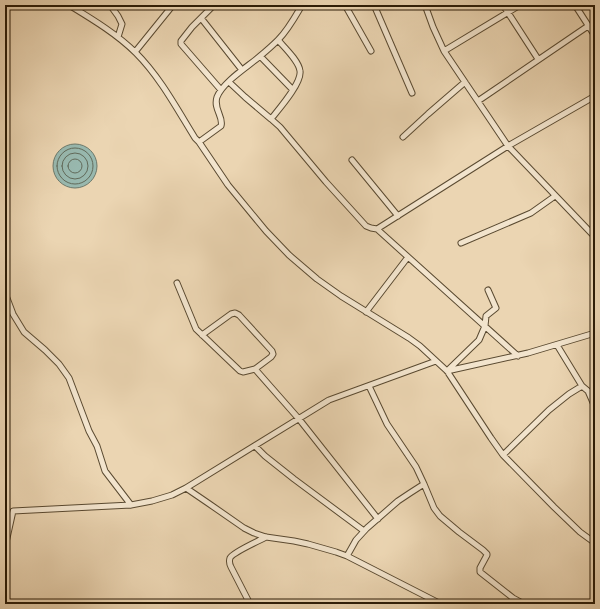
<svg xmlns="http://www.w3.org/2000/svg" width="600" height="609" font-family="'Gentium Book Plus',serif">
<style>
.water{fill:#98b8ae;stroke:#6c796b}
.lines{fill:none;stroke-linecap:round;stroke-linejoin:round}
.shore{stroke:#616a5a;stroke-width:1}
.street-casing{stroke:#5a4a31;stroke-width:7}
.street{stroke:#f2e4cd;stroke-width:5}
</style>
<rect width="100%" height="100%" fill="#ebd5b2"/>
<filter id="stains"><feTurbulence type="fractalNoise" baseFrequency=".005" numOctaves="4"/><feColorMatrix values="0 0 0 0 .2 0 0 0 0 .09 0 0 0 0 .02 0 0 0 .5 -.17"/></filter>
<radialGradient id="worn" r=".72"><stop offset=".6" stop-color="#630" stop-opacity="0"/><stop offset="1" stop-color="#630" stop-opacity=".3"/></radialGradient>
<path class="water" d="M53 166a22 22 0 1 1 44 0a22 22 0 1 1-44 0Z"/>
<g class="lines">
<path class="shore" d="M57 166a18 18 0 1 1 36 0a18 18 0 1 1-36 0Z
M62 166a13 13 0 1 1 26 0a13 13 0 1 1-26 0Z
M68 166a7 7 0 1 1 14 0a7 7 0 1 1-14 0Z"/>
<g class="street-casing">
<path id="street" d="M69,5C92,19 117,34 136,53C160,77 177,109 195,138L199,142L228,185L266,231L289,255L317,279L341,296L409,338L420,346L447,371L491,438L503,455L554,507L580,532L595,543
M110,5L118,16L122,24L118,37
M214,5L192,27L181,41V44L221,90
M345,5L371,51
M374,5L412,93
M425,5L433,27L444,51L508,146L595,237
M503,5L538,59
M575,5L595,36
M201,18L242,70
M444,51L520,5
M135,52L173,5
M260,56L293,90
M229,82L245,97L271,119L280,127L326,182L366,226L371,228L377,229
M478,101L588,26
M271,119C279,109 302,83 300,71C299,61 284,47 278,40
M403,137L428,114L465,82
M199,142L221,126C224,117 213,109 217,97C223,82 247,67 259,57C265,52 272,46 278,40C288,30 295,17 302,5
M352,160L398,216
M461,243L531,213L555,196
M177,283L196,329L240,371L243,372L255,369L271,357L273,354L272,351L239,315L235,313L231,314L202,335
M5,293L13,314L24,332L45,350L59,364L69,378L89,431L97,446L105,471L131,505
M366,312L408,257
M557,345L582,386
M518,356L377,229L508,146L595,96
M255,369L299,419L378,519
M448,370L479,340L485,326L486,316L496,308L488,290
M447,371L528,353L595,333
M369,386L387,424L416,467L424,484
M255,446L265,456L294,479L364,531
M503,455L549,410L569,394L582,386L588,391L595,407
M186,488L329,400L436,361
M5,547L13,511L131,505L152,501L172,495L186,488L208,503L244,528L254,533L266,537L294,541L308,544L336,552L347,556L441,604
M347,556L356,540L367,528L398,501L410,493L424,484L434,508L440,516L459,532L483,550L487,554V555L480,568V572L513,598L524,604
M250,604L231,567C230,565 229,561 230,558C233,552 259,541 266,537"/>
</g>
<use href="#street" class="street"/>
</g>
<rect width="600" height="609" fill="none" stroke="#ebd5b2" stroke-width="20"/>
<rect x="6" y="6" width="588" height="597" fill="none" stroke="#2a1b06" stroke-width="2"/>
<rect x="10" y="10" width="580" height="589" fill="none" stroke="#2a1b06"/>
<rect width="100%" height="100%" filter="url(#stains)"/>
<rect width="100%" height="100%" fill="url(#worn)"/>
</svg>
